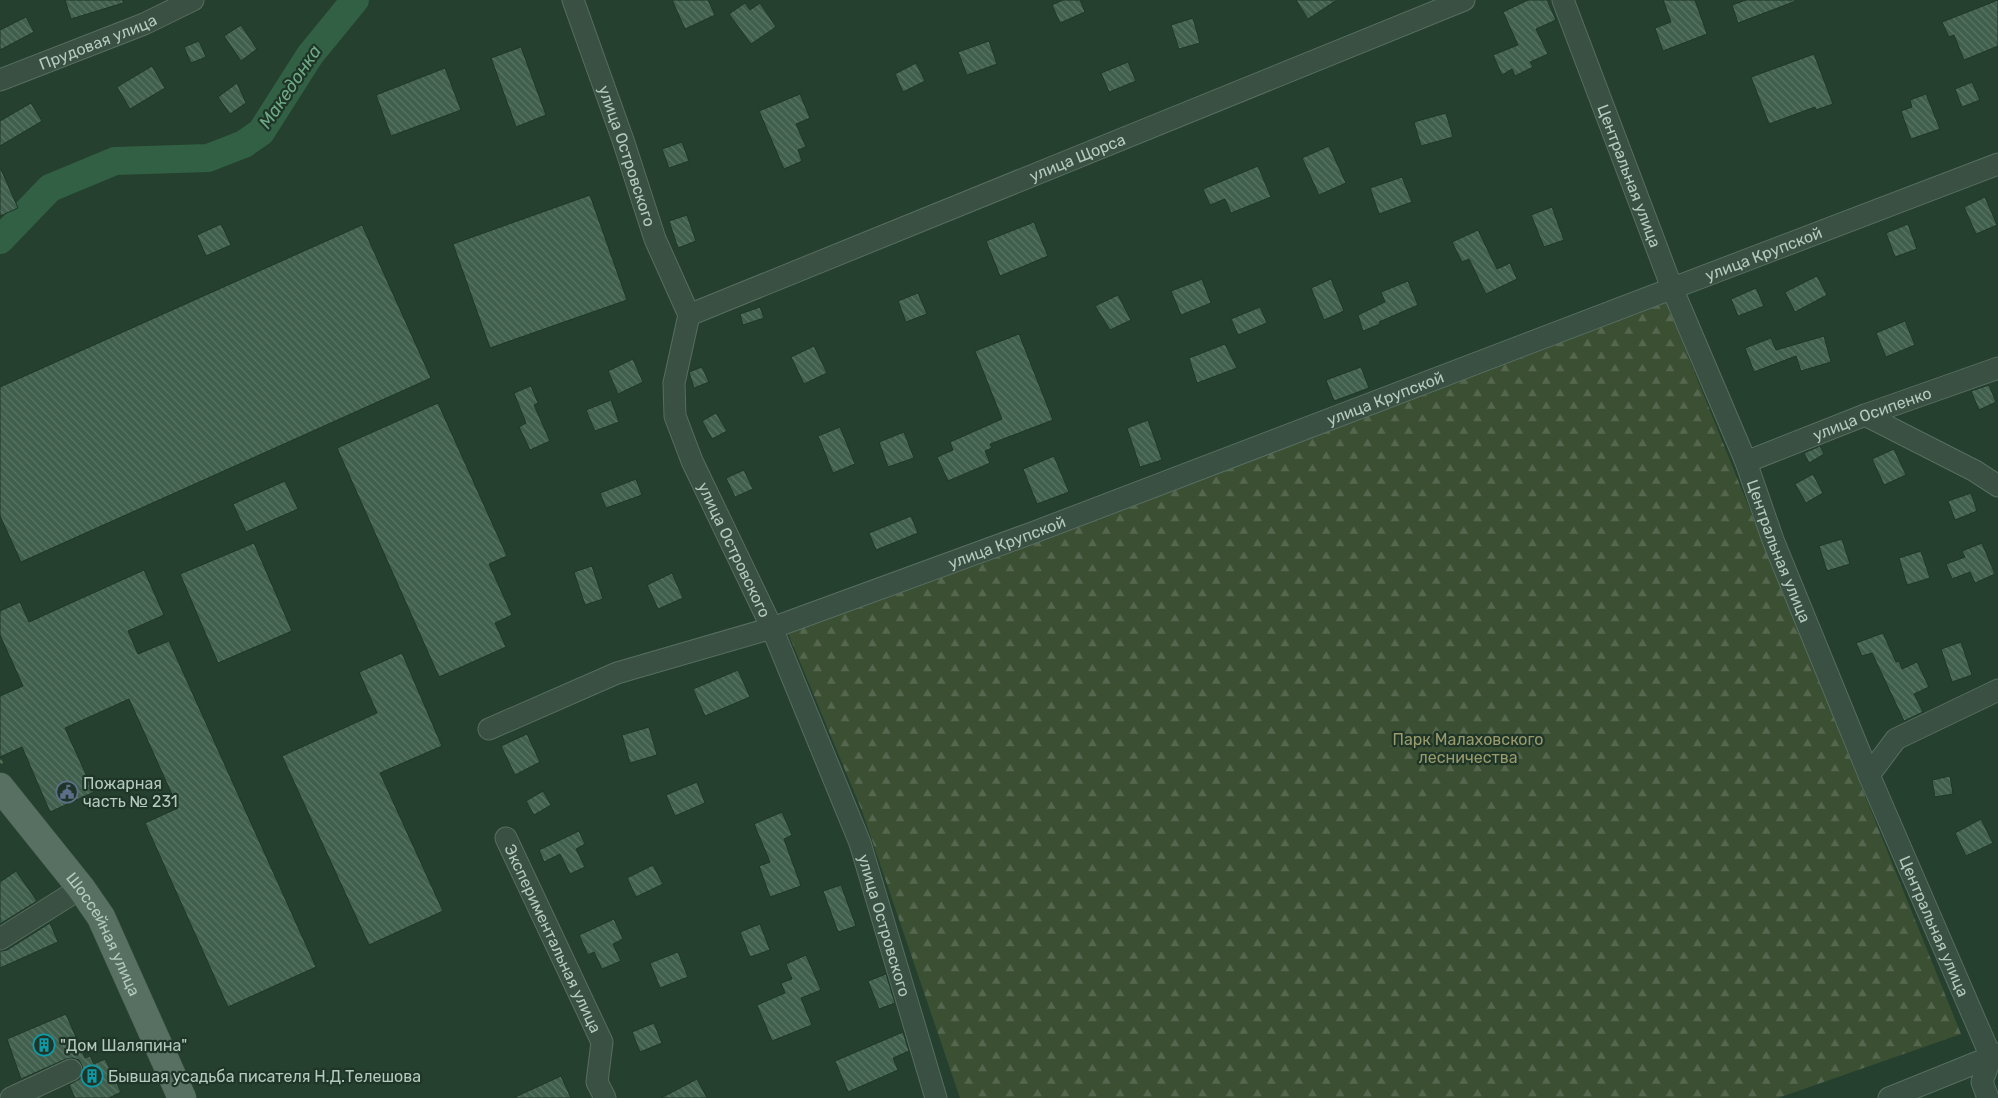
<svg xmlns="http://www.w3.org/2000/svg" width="1998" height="1098" font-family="Rubik,sans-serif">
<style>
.forest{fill:url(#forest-firs)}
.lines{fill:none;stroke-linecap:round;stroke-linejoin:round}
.river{stroke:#326044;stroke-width:28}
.building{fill:url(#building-back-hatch);stroke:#203729}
.minor-casing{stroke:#576d60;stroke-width:23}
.major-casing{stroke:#455c4e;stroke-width:29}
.path{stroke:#556b54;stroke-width:2.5;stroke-dasharray:4 4;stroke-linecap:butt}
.minor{stroke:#395042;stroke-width:21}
.major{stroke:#577061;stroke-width:28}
.labels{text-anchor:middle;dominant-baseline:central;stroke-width:4.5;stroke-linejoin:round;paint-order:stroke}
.street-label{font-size:16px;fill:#b5cabe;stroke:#1e3527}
.park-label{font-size:16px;fill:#9a9b6c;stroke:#1e3527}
.poi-label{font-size:16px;fill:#b5cabe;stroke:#1e3527;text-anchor:start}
.water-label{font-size:18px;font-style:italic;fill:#6ea985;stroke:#1e3527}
</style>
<defs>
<pattern id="forest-firs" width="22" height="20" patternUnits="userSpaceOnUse" patternTransform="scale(1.25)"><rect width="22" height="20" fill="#3b4f32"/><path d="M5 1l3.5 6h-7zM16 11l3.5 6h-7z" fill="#55674e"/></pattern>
<pattern id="building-back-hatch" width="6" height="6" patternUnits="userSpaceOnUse" patternTransform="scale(1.25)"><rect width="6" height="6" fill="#415f4d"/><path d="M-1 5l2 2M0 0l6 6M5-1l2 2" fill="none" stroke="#5a7565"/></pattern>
</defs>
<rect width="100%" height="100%" fill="#25402f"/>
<path class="forest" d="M1665,299L1961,1034L1778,1098H960L862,811L788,633Z"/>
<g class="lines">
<path class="river" d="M0,240L50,188L115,161L208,158L244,144L261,132L310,55L355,0"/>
</g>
<path class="building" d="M65,0H123V3L71,19Z
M672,0H708L715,15L685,29Z
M1063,0H1080L1085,12L1060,23L1052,5Z
M1296,0H1337L1308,19Z
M1528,0H1547L1556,20L1536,29L1548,54L1530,62L1533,67L1515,76L1512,69L1502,75L1493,55L1518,45L1503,12Z
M1663,0H1695L1707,34L1663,51L1655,28L1671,22Z
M1746,0H1795L1796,1L1738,23L1732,5Z
M1998,0V46L1964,60L1954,35L1949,37L1942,22Z
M745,3L750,10L760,3L776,27L751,44L729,14Z
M26,17L34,32L0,50V30Z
M1193,18L1200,43L1179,49L1171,25Z
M241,25L257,49L241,61L224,36Z
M199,41L206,57L191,63L184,47Z
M989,41L997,64L967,75L958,52Z
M521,47L546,115L516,127L491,58Z
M1814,54L1833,104L1816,110L1815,107L1769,124L1751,77Z
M1128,62L1136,81L1109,92L1101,73Z
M916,63L925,81L903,92L895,74Z
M152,66L165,88L130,109L117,87Z
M445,68L461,110L391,136L376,95Z
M1972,82L1980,100L1962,107L1955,89Z
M237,83L246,103L230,114L218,97Z
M800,94L810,118L796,124L806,147L798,150L802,161L784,169L759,111Z
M1926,94L1940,129L1911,139L1901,111L1912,107L1910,100Z
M31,103L42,121L0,146V121Z
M1446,113L1453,137L1421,146L1414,122Z
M682,142L689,161L669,168L662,149Z
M1329,146L1346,183L1319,195L1302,158Z
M1258,166L1271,197L1231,213L1225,199L1210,205L1203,189Z
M0,167L18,208L0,216Z
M1402,177L1412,202L1379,214L1370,188Z
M590,195L627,300L490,348L453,244Z
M1985,197L1997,225L1976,234L1964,207Z
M1552,207L1564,240L1544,247L1531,215Z
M687,215L696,241L678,248L669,221Z
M1034,222L1048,256L1000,276L986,241Z
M221,224L231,245L206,256L197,235Z
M1908,224L1917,249L1895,257L1886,233Z
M362,225L431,378L21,562L0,516V387Z
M1478,230L1497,269L1510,263L1517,279L1486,294L1469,259L1462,262L1452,242Z
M1817,276L1827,295L1795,312L1785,292Z
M1202,279L1211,303L1181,315L1171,291Z
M1331,279L1344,311L1324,320L1311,288Z
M1408,281L1418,305L1379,322L1380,324L1363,331L1358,315L1385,302L1381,292Z
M1756,288L1764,306L1738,316L1731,299Z
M918,293L927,314L906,322L898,301Z
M1118,295L1131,320L1110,330L1095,306Z
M760,307L764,318L743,325L740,314Z
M1260,307L1267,323L1238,335L1231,319Z
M1905,321L1915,345L1886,357L1876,333Z
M1019,334L1053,420L990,444L992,448L985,451L990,463L948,481L937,457L953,450L950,442L1002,419L975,351Z
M1824,336L1831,362L1801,371L1796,356L1754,372L1745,348L1771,338L1776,350Z
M1225,344L1237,368L1197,383L1189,358Z
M814,346L827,373L804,384L791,357Z
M633,359L643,382L618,394L608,371Z
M702,367L709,382L694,388L689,372Z
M1361,367L1369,388L1334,401L1326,380Z
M1989,385L1996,402L1979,410L1971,391Z
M531,386L538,403L534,405L550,441L530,450L519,427L526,423L514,393Z
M611,400L619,422L595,431L586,410Z
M438,403L507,556L489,564L512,615L495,623L506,647L439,677L337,448Z
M716,413L727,431L712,439L702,421Z
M1148,420L1162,460L1140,467L1127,428Z
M840,427L855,464L833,473L818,436Z
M904,432L914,458L888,467L879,442Z
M1820,446L1824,454L1809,463L1804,453Z
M1894,449L1906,475L1884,485L1872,459Z
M1054,456L1069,492L1037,504L1023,469Z
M744,470L753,489L735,497L726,478Z
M1813,474L1823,493L1806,503L1795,484Z
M636,479L642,495L606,508L600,493Z
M285,481L298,509L246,532L233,504Z
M1971,493L1977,511L1955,520L1948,501Z
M911,516L918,533L876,550L869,533Z
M1842,539L1850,564L1827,571L1819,546Z
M254,543L292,631L218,663L180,574Z
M1982,543L1995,574L1975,583L1970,572L1952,579L1946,564L1965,557L1962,551Z
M1921,551L1930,578L1907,585L1899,558Z
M592,566L603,599L585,605L574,572Z
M144,570L164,615L128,631L138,654L169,641L316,967L228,1007L145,823L178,808L129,699L65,728L94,792L50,812L22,747L0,757V696L23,686L0,635V611L20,602L29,622Z
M672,573L683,598L658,609L647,585Z
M1883,633L1896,662L1899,661L1902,669L1917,662L1929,687L1914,694L1923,712L1904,721L1872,653L1862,656L1856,643Z
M1961,642L1972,675L1952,682L1941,649Z
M402,653L442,746L380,773L443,911L369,945L282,756L377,713L359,672Z
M738,670L750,697L705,716L693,689Z
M649,727L657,755L630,763L622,735Z
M527,734L540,762L515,775L501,746Z
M1950,776L1953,794L1935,797L1932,780Z
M697,782L705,803L675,816L666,795Z
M543,791L551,805L534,815L526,801Z
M782,812L792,835L784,839L801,886L770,897L759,866L770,862L754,824Z
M1981,819L1993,843L1966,856L1955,833Z
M579,831L585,844L576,849L585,867L570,874L560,854L544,862L539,850Z
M653,865L663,884L636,897L627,878Z
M16,871L37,901L0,924V882Z
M841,885L856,926L838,932L823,891Z
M614,919L623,939L613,944L621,961L602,969L594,952L588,955L579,935Z
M50,923L58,942L0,968V951L7,950Z
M760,924L770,950L750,957L740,932Z
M678,952L688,977L660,988L650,963Z
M806,955L821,990L801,998L812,1025L772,1041L757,1005L785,993L781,983L792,979L786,964Z
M886,974L895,1003L879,1009L868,981Z
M66,1014L85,1058L90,1056L94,1064L105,1059L121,1092L109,1098H75L69,1085L81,1078L83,1071L82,1065L79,1060L73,1058L66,1059L21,1079L7,1039Z
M654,1023L662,1043L640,1052L632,1032Z
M903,1032L909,1051L893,1058L898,1070L848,1092L835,1061Z
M561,1076L571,1098H513Z
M697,1079L707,1098H661Z"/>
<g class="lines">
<g class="minor-casing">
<g id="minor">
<path id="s1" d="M573,0L623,140L655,239L689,315L674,383L675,416L692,461L772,628L860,843L936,1098"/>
<path id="s2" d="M1563,0L1672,288L1746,462L1773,540L1869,775L1991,1057L1982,1082L1988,1098"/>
<path id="s3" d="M0,80L144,24L193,0"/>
<path id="s4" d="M689,315L1464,0"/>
<path d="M1865,415L1975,471L1998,486"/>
<path id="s5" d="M1746,462L1865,415L1998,368"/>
<path id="s6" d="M489,729L617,673L772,628L1032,533L1998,164"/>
<path d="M1869,775L1896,739L1998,690"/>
<path id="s7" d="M506,838L602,1042L597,1082L605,1098"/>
<path d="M0,939L81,888"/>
<path d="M11,1098L71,1070"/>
<path d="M1889,1098L1998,1054"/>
</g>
</g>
<g class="major-casing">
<g id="major">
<path id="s8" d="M0,787L81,888L101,917L182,1098"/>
</g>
</g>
<path class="path" d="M0,760L4,766"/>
<use href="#minor" class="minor"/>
<use href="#major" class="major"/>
</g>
<defs>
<g id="civic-ring" transform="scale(1.125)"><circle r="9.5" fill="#1e3527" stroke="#5c6f8a" stroke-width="1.5"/><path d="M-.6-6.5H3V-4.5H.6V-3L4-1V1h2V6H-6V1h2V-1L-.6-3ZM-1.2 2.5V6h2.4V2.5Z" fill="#5c6f8a"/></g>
<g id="building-ring" transform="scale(1.125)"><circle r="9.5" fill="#1e3527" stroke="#0f9aa8" stroke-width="1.5"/><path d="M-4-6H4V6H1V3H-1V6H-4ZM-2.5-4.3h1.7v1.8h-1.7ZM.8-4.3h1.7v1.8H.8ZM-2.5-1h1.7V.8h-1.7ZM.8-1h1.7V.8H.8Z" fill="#0f9aa8"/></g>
</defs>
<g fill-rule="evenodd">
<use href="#civic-ring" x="67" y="792"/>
<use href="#building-ring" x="44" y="1045"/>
<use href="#building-ring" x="92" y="1076"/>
</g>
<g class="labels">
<g class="street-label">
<text stroke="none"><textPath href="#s3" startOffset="105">Прудовая улица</textPath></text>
<text stroke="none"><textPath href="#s1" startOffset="165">улица Островского</textPath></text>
<text stroke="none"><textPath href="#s4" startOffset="419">улица Щорса</textPath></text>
<text stroke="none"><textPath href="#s2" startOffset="188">Центральная улица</textPath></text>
<text stroke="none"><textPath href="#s6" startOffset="1361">улица Крупской</textPath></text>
<text stroke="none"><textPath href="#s6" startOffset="956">улица Крупской</textPath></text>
<text stroke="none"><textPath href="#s5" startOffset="135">улица Осипенко</textPath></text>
<text stroke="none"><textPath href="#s6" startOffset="551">улица Крупской</textPath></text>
<text stroke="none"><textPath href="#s1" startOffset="585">улица Островского</textPath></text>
<text stroke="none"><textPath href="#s2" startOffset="592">Центральная улица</textPath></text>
<text stroke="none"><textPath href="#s1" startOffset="990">улица Островского</textPath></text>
<text stroke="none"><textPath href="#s2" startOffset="998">Центральная улица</textPath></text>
<text stroke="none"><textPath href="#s8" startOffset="181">Шоссейная улица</textPath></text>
<text stroke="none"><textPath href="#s7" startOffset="111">Экспериментальная улица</textPath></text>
</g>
<g class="park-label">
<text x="1468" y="739">Парк Малаховского<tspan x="1468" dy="18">лесничества</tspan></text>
</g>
<g class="poi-label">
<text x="83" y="783">Пожарная<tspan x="83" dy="18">часть № 231</tspan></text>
<text x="60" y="1045">"Дом Шаляпина"</text>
<text x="108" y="1076">Бывшая усадьба писателя Н.Д.Телешова</text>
</g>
<g class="water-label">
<text transform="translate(290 87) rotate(-56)">Македонка</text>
</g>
</g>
</svg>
